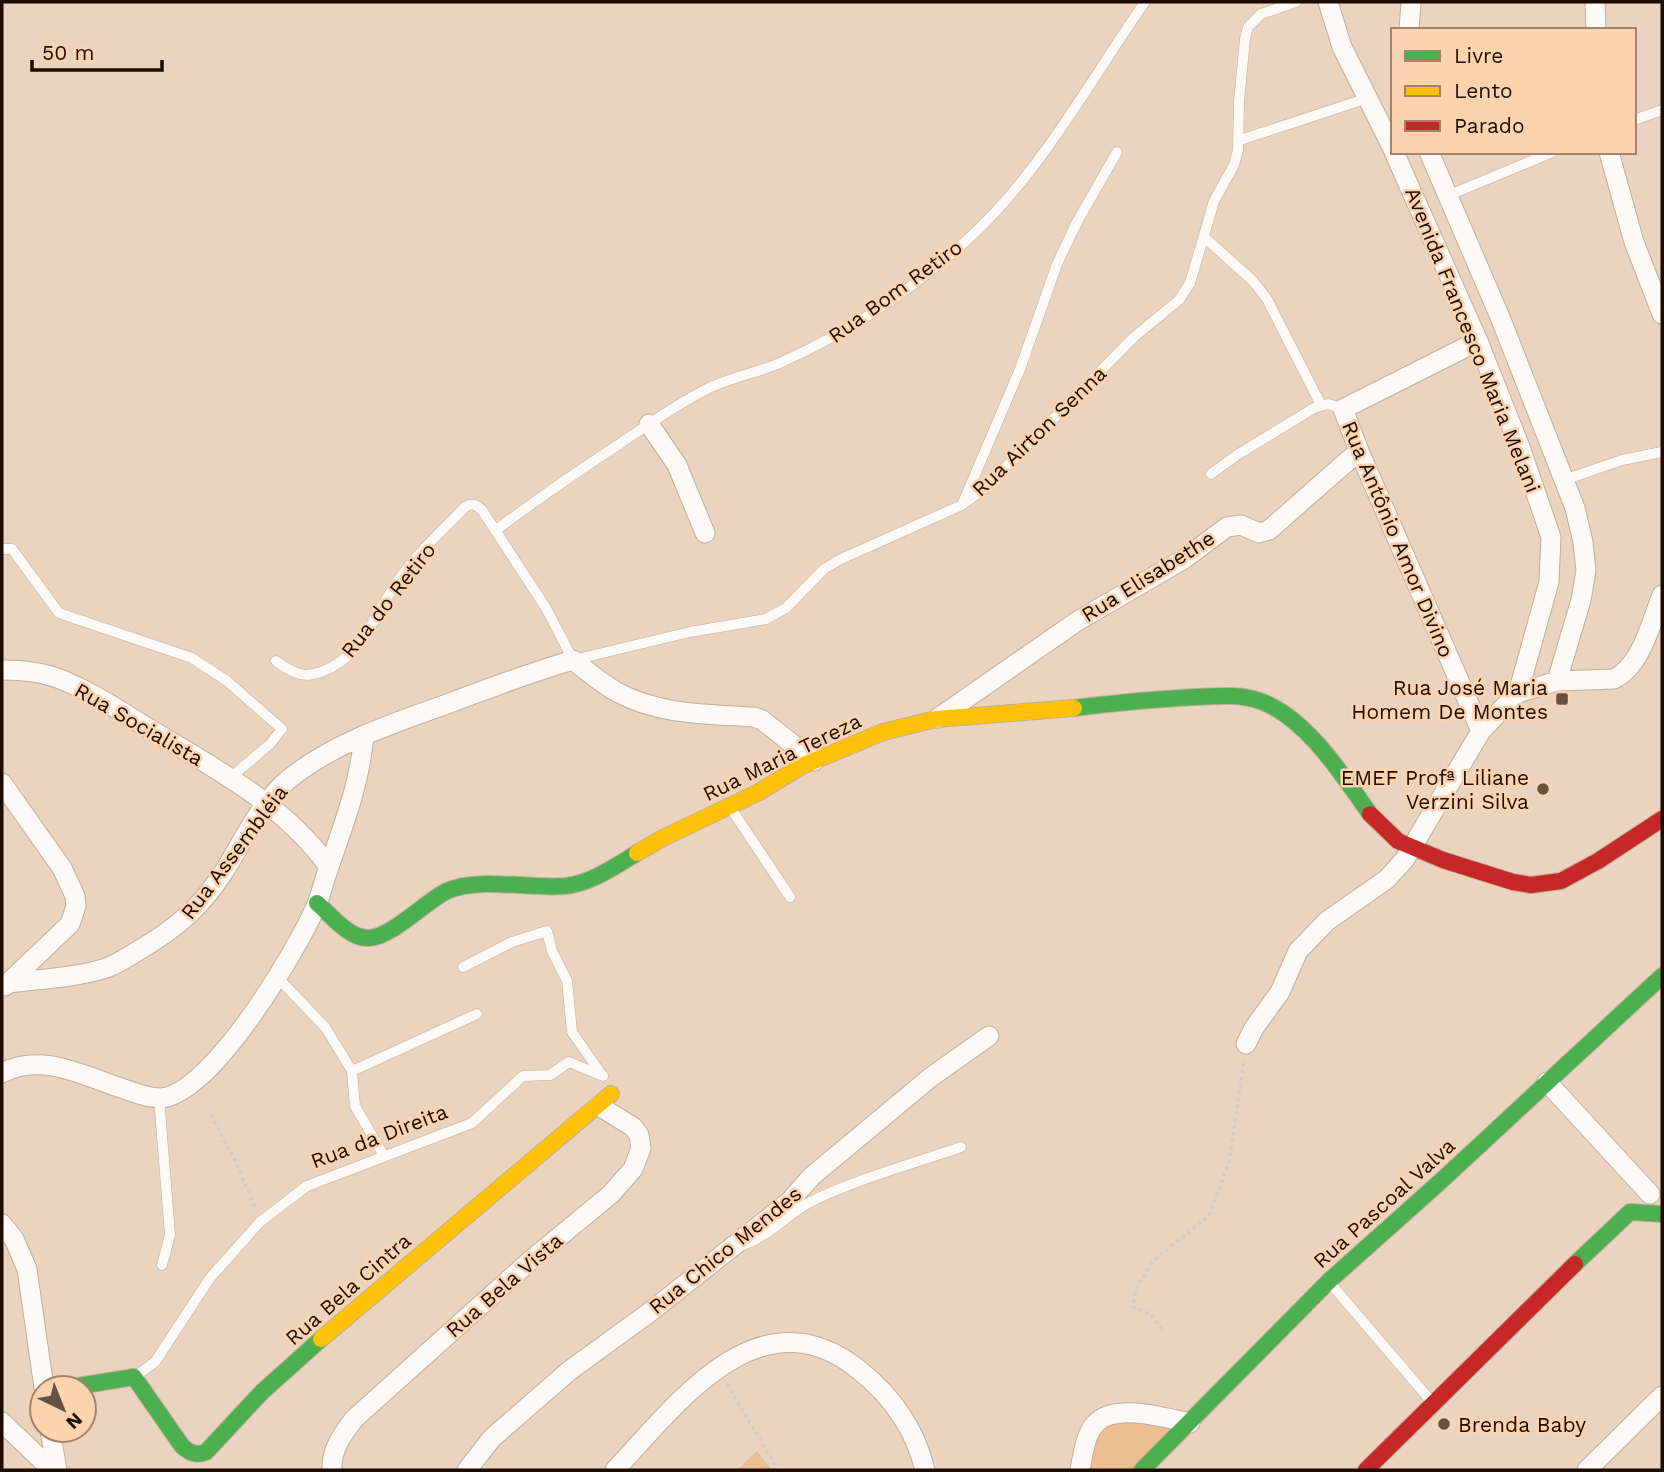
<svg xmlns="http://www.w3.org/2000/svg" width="1664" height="1472" font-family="'Work Sans',sans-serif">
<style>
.green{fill:#ecbe91}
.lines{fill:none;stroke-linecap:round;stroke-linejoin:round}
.lane-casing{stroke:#c3ae98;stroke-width:11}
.street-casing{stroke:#c3ae98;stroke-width:21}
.fast-casing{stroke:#c3ae98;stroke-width:18}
.slow-casing{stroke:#c3ae98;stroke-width:18}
.jam-casing{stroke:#c3ae98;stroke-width:18}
.path{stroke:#d5cec8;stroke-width:3.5;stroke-dasharray:3.5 3.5;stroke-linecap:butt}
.lane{stroke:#fcf9f6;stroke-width:10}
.street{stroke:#fcf9f6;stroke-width:19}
.fast{stroke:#4caf50;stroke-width:16}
.slow{stroke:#ffc107;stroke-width:16}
.jam{stroke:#c62828;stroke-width:16}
.poi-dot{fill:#655143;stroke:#fbd3af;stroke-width:2.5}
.labels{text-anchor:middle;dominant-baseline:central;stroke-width:5;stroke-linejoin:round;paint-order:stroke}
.street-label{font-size:21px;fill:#1d0b00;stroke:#fbd3af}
.poi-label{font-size:21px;fill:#1d0b00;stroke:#fbd3af;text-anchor:end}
</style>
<rect width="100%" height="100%" fill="#ead4c0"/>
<path class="green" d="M1125,1419L1178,1430L1139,1470H1089C1094,1443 1094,1427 1125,1419Z
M757,1451L772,1470H737Z"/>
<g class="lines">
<g class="lane-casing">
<path id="lane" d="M1634,120L1662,110
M1240,140L1368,98
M1447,196L1553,152
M1204,237L1253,281L1267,299L1321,405
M1211,474L1237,455L1314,408L1328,404L1343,409
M1564,480L1622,460L1662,452
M963,503L1020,369L1057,264L1077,222L1117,152
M495,531C536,500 578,471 621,443C649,424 677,404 707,389C730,377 758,373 782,362C849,332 913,289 967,240C1040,174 1089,82 1145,2
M2,549H12L59,613L192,658L227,681L282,729L270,744L230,778
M276,661C283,666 291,672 300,674C308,676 313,674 321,672C364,657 376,609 402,575C420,550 444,529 465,507C472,503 475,504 482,510L546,608L573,660L690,632L766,619L786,608L824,569L841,559L962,505L986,487L1134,337L1179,300L1190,283L1214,201L1234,165L1238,150L1239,101L1245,39L1248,27L1261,14L1296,2
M730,807L790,897
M463,967L512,942L547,931L552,951L567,981L572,1032L602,1075
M277,977L325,1027L352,1071L355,1106L384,1156
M352,1071L477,1014
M159,1098L170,1235L162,1265
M743,1245C770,1236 788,1213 812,1201C860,1178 912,1164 961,1147
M1331,1284L1431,1401
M136,1376L155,1362L210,1278L260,1222L307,1186L472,1123L523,1076L550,1075L569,1062L603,1076"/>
</g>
<g class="street-casing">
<path id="street" d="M1328,2L1342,47L1393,149
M1595,2L1596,30
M1409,30L1411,2
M1394,152L1478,341L1520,447L1551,537L1549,582L1518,693
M1429,152L1500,317L1575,508L1583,542L1586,571L1581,600L1557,681
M1609,152L1634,242L1662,314
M1478,341L1343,409L1359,451L1481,731
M649,424L677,465L705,533
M2,670C20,670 42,672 60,679C93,692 123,713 153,731C217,770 285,805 329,867
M938,718L1079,620L1184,559L1227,527L1241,525L1259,533L1269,530L1359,451
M2,783L62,868L75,896L76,906L70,924L5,986
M9,983C39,979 73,978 103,969C117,965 129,956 141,949C178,927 202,906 225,870C244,839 261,802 289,779C335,742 392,724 447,704C489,688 530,673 573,660C587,671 601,683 617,692C659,715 707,714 754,717L762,720L814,761
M1246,1044L1254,1028L1280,992L1298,951L1327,921L1387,879L1405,859L1481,731L1500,711L1518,693L1557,681L1614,679C1642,665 1651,622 1662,595
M2,1073C42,1052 84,1076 124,1089C135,1093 148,1098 160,1098C211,1096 298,949 317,904C322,891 325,877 330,864C345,821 360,781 364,736
M1547,1082L1650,1194
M2,1224L14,1239L27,1269L44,1388
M2,1422L52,1470
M50,1430L57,1470
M332,1470C331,1450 342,1435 354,1419L531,1260L611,1194L633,1169L641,1148L639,1135L633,1127L599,1106
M467,1470L492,1438L569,1371L650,1312L789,1202L812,1176L931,1077L989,1036
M615,1470C678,1403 760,1290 859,1370C892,1396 915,1429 925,1470
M1080,1470C1083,1455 1085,1435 1095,1424C1114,1402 1165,1418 1190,1423
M1587,1470L1662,1396"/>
</g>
<g class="fast-casing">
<path id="fast" d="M1074,708C1115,703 1155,699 1196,697C1217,696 1240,694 1260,701C1307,718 1343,776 1370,814
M317,903C331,915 349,939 369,938C392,937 426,901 447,891C477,877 531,889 565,886C592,883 614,867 637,853
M1575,1264L1630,1212L1662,1214
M66,1388L134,1377L182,1446C190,1453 196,1456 206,1452L262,1392L321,1339
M1142,1470L1329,1281L1441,1181L1662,976"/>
</g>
<g class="slow-casing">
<path id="slow" d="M637,853L663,838L759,792L802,766L883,732L936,719L1074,708
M321,1339L611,1094"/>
</g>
<g class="jam-casing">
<path id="jam" d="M1370,814L1398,841L1443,860L1513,882L1531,885L1561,881L1598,861L1662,819
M1366,1470L1575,1264"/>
</g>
<path class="path" d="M211,1115L237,1165L256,1210
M1162,1329L1150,1314L1133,1307L1135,1290L1154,1260L1209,1216L1229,1162L1244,1060
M727,1384L778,1470"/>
<use href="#lane" class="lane"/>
<use href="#street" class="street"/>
<use href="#fast" class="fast"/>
<use href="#slow" class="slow"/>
<use href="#jam" class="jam"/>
</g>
<g class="poi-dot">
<rect x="1555" y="692" width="14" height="14" rx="3.5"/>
<circle cx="1543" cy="789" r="7"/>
<circle cx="1444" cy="1424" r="7"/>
</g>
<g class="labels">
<g class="street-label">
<text transform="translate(895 291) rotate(-36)">Rua Bom Retiro</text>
<text transform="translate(1473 340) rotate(68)">Avenida Francesco Maria Melani</text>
<text transform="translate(1039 431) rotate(-44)">Rua Airton Senna</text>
<text transform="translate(1398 539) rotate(67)">Rua Antônio Amor Divino</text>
<text transform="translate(1148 576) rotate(-32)">Rua Elisabethe</text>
<text transform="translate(388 600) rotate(-52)">Rua do Retiro</text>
<text transform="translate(139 724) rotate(30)">Rua Socialista</text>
<text transform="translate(782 757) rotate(-26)">Rua Maria Tereza</text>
<text transform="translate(234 852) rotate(-53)">Rua Assembléia</text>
<text transform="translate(379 1136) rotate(-21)">Rua da Direita</text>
<text transform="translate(1384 1203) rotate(-42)">Rua Pascoal Valva</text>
<text transform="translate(725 1250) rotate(-39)">Rua Chico Mendes</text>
<text transform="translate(504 1285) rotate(-41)">Rua Bela Vista</text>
<text transform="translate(348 1289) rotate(-41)">Rua Bela Cintra</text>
</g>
<g class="poi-label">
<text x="1548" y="687">Rua José Maria<tspan x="1548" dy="24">Homem De Montes</tspan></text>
<text x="1529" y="777">EMEF Profª Liliane<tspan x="1529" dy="24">Verzini Silva</tspan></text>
<text x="1458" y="1424" text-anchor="start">Brenda Baby</text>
</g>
</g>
<rect width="1664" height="1472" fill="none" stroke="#1d0b00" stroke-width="7"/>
<rect x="1391" y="28" width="245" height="126" fill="#fbd3af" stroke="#a28369" stroke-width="2"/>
<rect x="1405" y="51" width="35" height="10" fill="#4caf50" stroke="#a28369" stroke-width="2"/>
<text x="1454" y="63" font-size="21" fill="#1d0b00">Livre</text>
<rect x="1405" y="86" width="35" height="10" fill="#ffc107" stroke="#a28369" stroke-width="2"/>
<text x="1454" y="98" font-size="21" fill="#1d0b00">Lento</text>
<rect x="1405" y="121" width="35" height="10" fill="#c62828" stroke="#a28369" stroke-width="2"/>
<text x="1454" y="133" font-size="21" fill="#1d0b00">Parado</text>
<g transform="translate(63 1409) rotate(137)"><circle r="33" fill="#fbd3af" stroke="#a28369" stroke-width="2"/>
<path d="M0-5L12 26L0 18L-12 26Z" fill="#655143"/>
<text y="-10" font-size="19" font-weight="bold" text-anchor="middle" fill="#1d0b00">N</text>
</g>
<path d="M32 60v10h130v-10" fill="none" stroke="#1d0b00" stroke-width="3.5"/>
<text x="42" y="60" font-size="21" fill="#1d0b00" stroke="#fbd3af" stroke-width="5" paint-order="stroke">50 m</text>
</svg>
